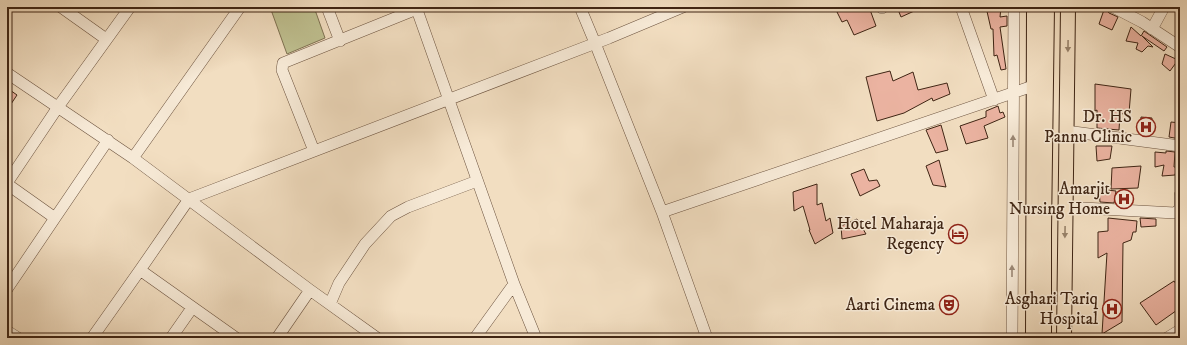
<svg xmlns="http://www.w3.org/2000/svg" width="1187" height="345" font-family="'IM FELL DW Pica',serif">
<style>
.green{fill:#bfc090;stroke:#7f7252}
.building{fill:#ebb3a1;stroke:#3f2514}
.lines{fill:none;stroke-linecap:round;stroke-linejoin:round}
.minor-casing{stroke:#6c533f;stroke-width:12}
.major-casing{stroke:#3f2514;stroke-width:16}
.minor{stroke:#f7ead7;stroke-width:11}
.major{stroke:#f2dec1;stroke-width:14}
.oneway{fill:#98826a}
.oneway2{fill:#9b8876}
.labels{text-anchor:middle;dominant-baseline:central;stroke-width:3;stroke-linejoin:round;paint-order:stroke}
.poi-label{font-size:17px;fill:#3f2514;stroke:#f7ead7;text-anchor:end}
</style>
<rect width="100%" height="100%" fill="#f2dec1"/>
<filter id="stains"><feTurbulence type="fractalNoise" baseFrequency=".005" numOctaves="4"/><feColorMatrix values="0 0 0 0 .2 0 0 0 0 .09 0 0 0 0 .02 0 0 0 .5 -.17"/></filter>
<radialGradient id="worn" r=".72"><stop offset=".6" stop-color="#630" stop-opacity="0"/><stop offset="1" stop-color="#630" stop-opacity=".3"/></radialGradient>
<path class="green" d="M270,7H314L325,38L287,54Z"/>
<path class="building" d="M847,7H869L876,26L854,35L847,20L842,22L837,12Z
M897,7H923L901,17Z
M986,7H1001L1000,17L1007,16V26L1000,27L1006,69L1001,70L997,55L994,56L993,29H991Z
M1105,7L1109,13L1118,17L1112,30L1099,24Z
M1131,27L1141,36L1144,31L1167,47L1164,51L1142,36L1153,47L1148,46L1142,52L1136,49L1138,43L1126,41Z
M1165,54L1178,60L1170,71L1162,64Z
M890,71L893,81L913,72L918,90L947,83L950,94L933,101L932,98L904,113L877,121L866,77Z
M1095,84L1131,89L1129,113L1120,114L1119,130L1097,128V110L1095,111Z
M7,88L17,95L7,110Z
M998,106L1000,113L1003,112L1005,117L984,126L988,138L966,144L960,126L986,117V111Z
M1141,117L1152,118L1151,133H1140Z
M1171,122L1180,123V139L1169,137Z
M941,125L948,150L936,153L926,130Z
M1096,146H1112L1110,159L1097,161Z
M1166,151L1175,152L1174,167H1177L1175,175L1162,176L1164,165L1155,167V152L1166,153Z
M939,160L946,187L933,185L926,166Z
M1141,166L1138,188L1111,189L1112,168Z
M864,169L869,181L877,180L880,186L860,196L851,174Z
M817,184V205L822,203L826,221L830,218L833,233L815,244L809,230H810L803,206L794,211L793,192Z
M1099,189L1116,191L1114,203L1100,202Z
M1108,218L1137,221L1136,232H1133L1131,240L1123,243L1122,322L1102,334L1107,253L1098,258V232L1108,231Z
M1140,218L1156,219V226L1141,227Z
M857,219L866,234L842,239L841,226Z
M1174,281L1176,284L1180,282V308L1156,325L1140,303Z"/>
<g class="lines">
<g class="minor-casing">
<path id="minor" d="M61,7L106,39
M327,7L340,41
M416,7L514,284L536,338
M580,7L595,43L662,212
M881,7L882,8
M961,7L994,100
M1113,7L1142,22L1180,47
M1152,29L1164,7
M7,73L133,158L310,290L377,338
M1066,131L1180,146
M314,151L282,70L283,63L417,9
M133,158L240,7
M7,183L58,107L130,7
M7,184L55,218L108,140
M1065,207L1175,213L1180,209V195
M140,270L236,338
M7,289L55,218
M330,304L339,283L365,244L391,216L408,207L477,181
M7,331L18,338
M92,338L140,270L189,199L609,38L683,7
M171,338L192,308
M277,338L310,290
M475,338L514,284
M707,338L662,212L1033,86
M1012,338L1014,7
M1167,338L1180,330"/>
</g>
<g class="major-casing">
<path id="major" d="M1033,338L1034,7
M1044,338V230L1047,7
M1064,338L1068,7"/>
</g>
<use href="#minor" class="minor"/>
<use href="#major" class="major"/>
</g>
<defs><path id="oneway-solid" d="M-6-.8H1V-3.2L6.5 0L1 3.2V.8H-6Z"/></defs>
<g class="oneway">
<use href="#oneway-solid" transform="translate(1068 46) rotate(91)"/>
<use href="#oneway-solid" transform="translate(1065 232) rotate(91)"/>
</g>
<g class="oneway2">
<use href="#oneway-solid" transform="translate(1013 141) rotate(-90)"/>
<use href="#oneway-solid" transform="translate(1012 271) rotate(-90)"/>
</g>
<defs>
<g id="hospital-ring" transform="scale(1)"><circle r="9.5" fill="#f7ead7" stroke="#8f2418" stroke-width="1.5"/><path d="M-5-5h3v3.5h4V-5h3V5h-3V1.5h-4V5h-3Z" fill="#8f2418"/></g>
<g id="hotel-ring" transform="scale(1)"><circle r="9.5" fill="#f7ead7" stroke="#8f2418" stroke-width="1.5"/><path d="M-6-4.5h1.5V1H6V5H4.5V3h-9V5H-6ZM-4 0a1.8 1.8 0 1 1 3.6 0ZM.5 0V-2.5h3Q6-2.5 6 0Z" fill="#8f2418"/></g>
<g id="theatre-ring" transform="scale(1)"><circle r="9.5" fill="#f7ead7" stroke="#8f2418" stroke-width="1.5"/><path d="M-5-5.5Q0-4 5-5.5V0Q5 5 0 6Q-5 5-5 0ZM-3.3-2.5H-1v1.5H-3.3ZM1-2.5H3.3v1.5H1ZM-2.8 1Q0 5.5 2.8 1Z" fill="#8f2418"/></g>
</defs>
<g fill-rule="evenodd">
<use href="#hospital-ring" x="1146" y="127"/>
<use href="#hospital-ring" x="1124" y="199"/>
<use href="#hotel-ring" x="958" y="234"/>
<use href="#theatre-ring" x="949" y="305"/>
<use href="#hospital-ring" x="1112" y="309"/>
</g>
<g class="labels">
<g class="poi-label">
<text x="1132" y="117">Dr. HS<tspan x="1132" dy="20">Pannu Clinic</tspan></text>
<text x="1110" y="189">Amarjit<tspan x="1110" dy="20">Nursing Home</tspan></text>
<text x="944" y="224">Hotel Maharaja<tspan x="944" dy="20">Regency</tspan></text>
<text x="1098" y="299">Asghari Tariq<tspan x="1098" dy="20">Hospital</tspan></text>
<text x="935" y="305">Aarti Cinema</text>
</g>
</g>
<rect width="1187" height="345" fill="none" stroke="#f2dec1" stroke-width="24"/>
<rect x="8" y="8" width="1171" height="329" fill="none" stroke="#3f2514" stroke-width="2"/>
<rect x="12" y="12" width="1163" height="321" fill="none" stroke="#3f2514"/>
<rect width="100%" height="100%" filter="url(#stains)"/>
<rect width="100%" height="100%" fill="url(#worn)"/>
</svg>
